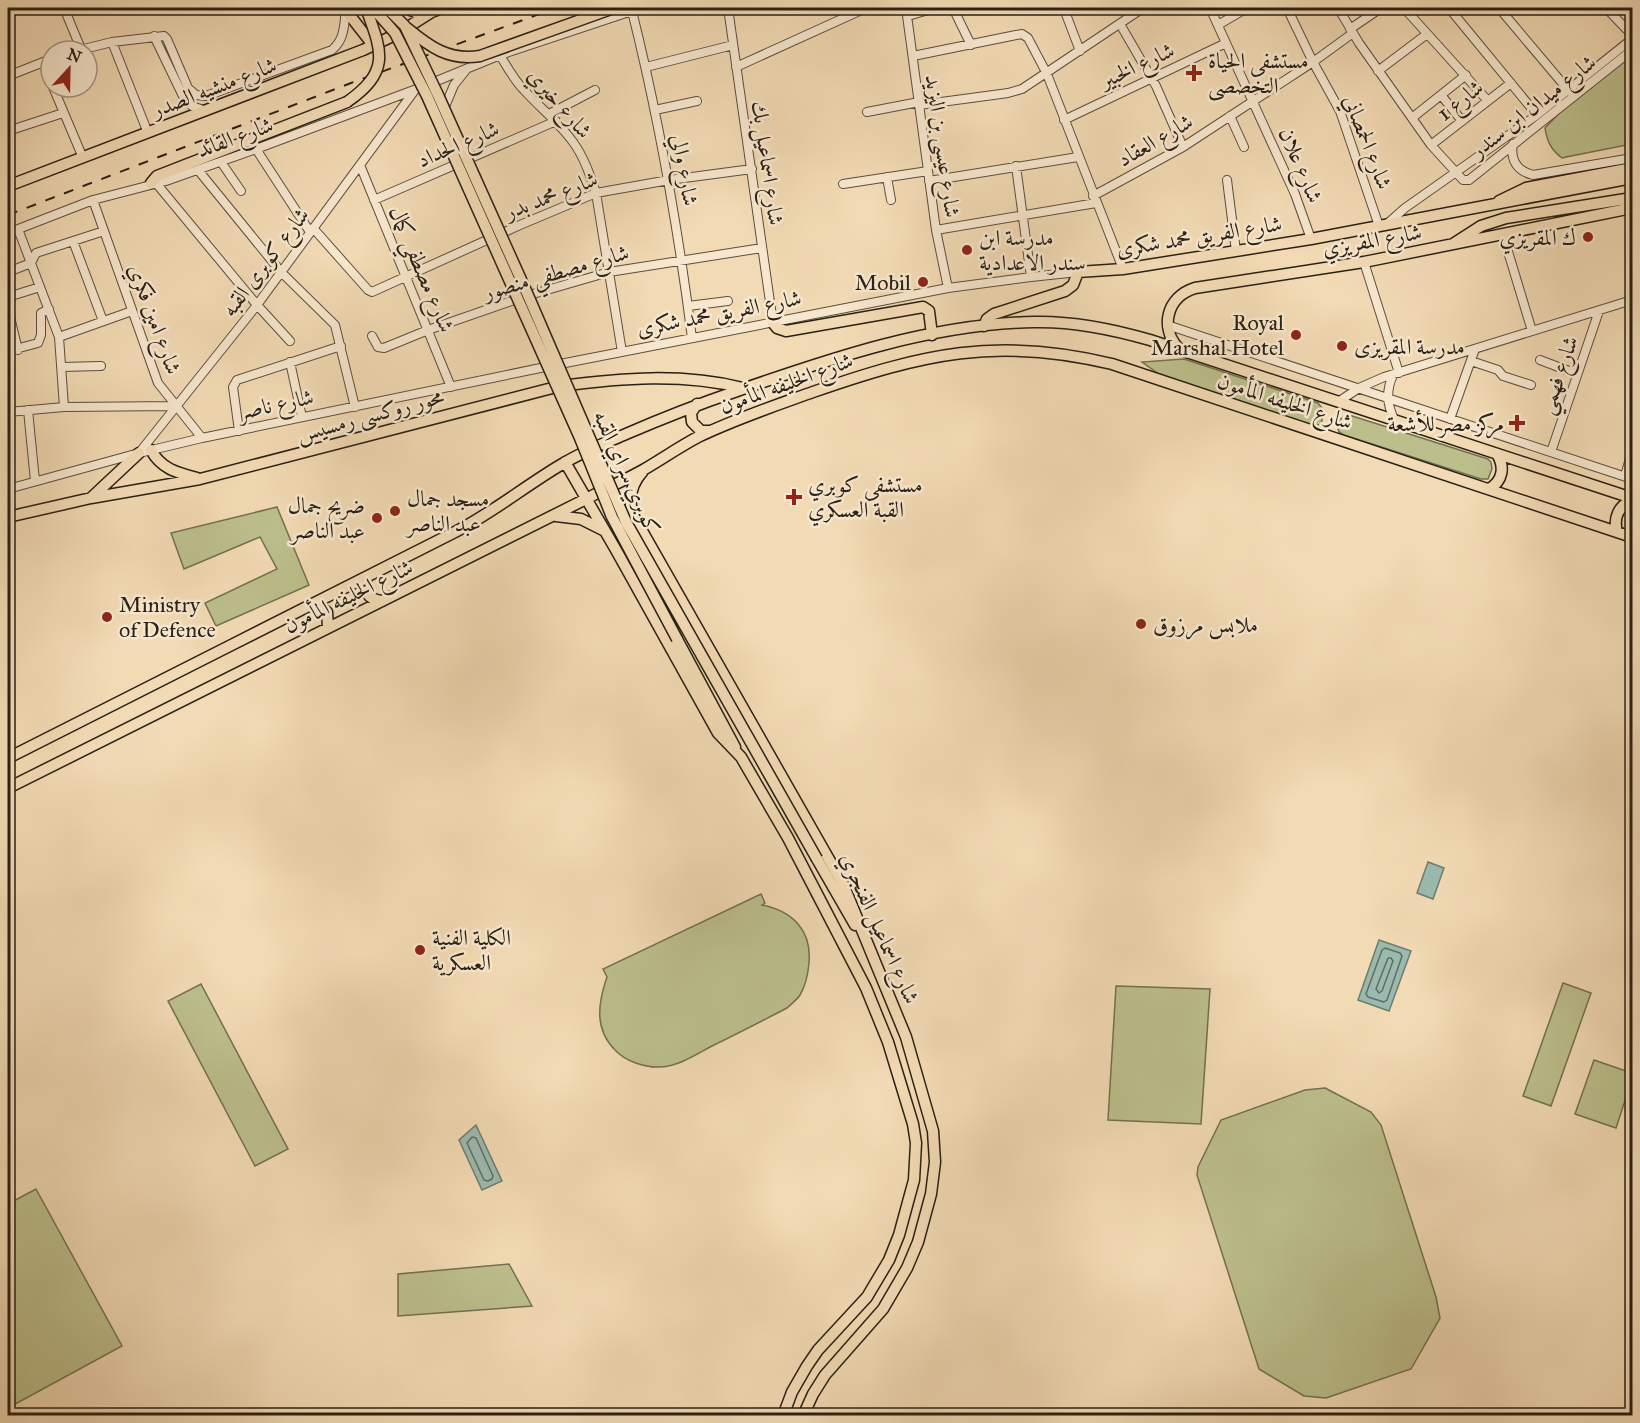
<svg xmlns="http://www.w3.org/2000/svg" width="1640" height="1423" font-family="'IM FELL Great Primer',Amiri,serif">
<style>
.green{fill:#bcbf8c;stroke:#727050;stroke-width:1.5}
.water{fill:#9bbaaf;stroke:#6d7c71;stroke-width:1.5}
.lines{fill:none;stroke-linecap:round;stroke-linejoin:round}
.shore{stroke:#626d62;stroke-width:1.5}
.minor-casing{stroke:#5b4e3d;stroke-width:10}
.major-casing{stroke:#292015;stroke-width:13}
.minor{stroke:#f7e7ce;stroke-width:8}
.major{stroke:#f2dab4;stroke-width:10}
.rail{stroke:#292015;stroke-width:2;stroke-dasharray:10 10;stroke-linecap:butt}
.major-bridge-casing{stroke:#292015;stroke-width:13;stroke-linecap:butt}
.major-bridge{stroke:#f2dab4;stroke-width:10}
.poi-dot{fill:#8f2418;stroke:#f7e7ce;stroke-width:2}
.labels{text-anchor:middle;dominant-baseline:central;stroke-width:5;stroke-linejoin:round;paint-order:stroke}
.poi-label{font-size:22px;fill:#292015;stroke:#f7e7ce;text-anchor:start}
.street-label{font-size:22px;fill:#292015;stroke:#f7e7ce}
</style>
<rect width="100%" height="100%" fill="#f2dab4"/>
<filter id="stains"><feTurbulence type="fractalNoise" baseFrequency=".00333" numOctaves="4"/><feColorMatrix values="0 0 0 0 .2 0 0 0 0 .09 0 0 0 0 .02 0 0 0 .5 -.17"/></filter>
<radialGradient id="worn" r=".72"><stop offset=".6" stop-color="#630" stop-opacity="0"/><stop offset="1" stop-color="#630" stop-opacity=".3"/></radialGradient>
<path class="green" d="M1632,53V144L1566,157L1562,158C1551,150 1547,141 1545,128L1565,107Z
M1184,359L1318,403L1324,411L1321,424L1314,426L1159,374L1142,362Z
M1349,415L1488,459L1491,462L1492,469L1488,479H1481L1344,435L1339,432L1337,425L1340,419Z
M277,507L309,585L216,626L205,603L277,569L260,537L184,569L171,533Z
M761,894L765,903L762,905C793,911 812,931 809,963C808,974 806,985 800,995C797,1000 791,1004 787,1008C762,1021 737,1034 712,1046C697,1054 679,1066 661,1067C645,1068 625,1061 615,1050C594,1029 598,1003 607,977L603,969Z
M1563,983L1591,993L1551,1106L1523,1096Z
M201,984L288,1149L255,1166L168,1001Z
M1116,986L1210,989L1201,1124L1108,1120Z
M1594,1060L1632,1073V1079L1616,1128L1575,1114Z
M1325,1088L1371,1112L1381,1125L1436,1297L1440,1318L1411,1369L1326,1398L1304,1396L1259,1369L1197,1175L1198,1167L1221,1120L1305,1090Z
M36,1189L122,1346L8,1408V1204Z
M509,1264L532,1306L398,1316V1274Z"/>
<path class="water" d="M1428,862L1444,868L1433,899L1417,893Z
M1379,940L1411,951L1389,1011L1358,1000Z
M476,1125L502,1181L482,1190L459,1140Z"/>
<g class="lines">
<path class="shore" d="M1385,948L1400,953L1402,956L1387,1000L1384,1002L1368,997L1366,994L1382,950Z
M1388,958H1391L1393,961L1382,991L1379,993L1376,989Z
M472,1137L476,1138L493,1176L492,1179L488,1181L484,1180L467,1143Z"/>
<g class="minor-casing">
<path id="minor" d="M64,8L81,49
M728,8L773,323
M906,8L936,230L948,288
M953,8L971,45
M1210,8L1295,194L1311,239
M1287,8L1313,62L1340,111L1379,226
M1338,8L1359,43L1431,145L1463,180H1469L1632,50
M1404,8L1488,101
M1449,8L1537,115
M1499,8L1569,91
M1606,8L1632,35
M1064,9L1080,51
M908,16L935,8
M1120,24L1156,86L1183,147
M1218,25L1247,8
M1350,29L1381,8
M154,36L183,96L192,106L206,111
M112,42L148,133
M76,51L112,42L164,36L167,39L188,88L196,95L206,96L332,50C345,39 344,25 346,9
M500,55C507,67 514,80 524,90C540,108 559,122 573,142C584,157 590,175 596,193L622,352
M913,56L1016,35L1022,34L1028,38L1047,74L1123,269
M43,62L51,82
M646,67L733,45
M736,67L866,8
M1378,71L1427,34
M8,76L51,59
M53,87L83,158
M1441,95L1462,121
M919,105L1008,93L1022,89L1143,8
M444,109L454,85L466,70
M655,110L697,101
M867,112L919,102
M549,114L595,90
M1230,116L1244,147
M1412,118L1466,75
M1064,120L1226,43
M8,131L63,113
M1513,144C1510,160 1517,171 1533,175L1632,158
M1431,145L1511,83
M256,149L310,232
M221,162L241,191
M360,165L451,387
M1016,166L1031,277
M198,170L281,272L335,325L355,407
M887,177L891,200
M1227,180L1236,251
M929,181L1078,157
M156,183L257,305L290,341
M843,184L928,171
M1093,196L1183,147L1313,62L1353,33
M93,200L158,383L202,438
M374,200L556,121
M1387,224L1405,208L1537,115L1632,39
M313,228L368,290L372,292L520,225L596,193L669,180L752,169
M18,229L59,337L64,407
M936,230L1096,203
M8,233L93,200L166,181L256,149L422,87L500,55L632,11C659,119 678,228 692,338
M1503,235L1532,331
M73,241L103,321
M8,258L12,270
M1364,262L1399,373
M8,272L31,263L36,253L104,231
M8,297L40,287
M688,306L728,301
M8,309L18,350
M1167,325L1632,479
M372,336L378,347L384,348L428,330L526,296L609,272L762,248
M59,337L132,311
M8,351L38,343L41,335V313L49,309
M1540,360L1577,374
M1471,361L1498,370L1503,376L1531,385
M290,362L302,417
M62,367L101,366
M1393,375C1386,390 1387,406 1395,421
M1338,402L1359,388L1384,377L1632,300
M28,410L35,481
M8,412L64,407L175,406
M1450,419L1475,349
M239,431L233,387L237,380L341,346
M1551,452L1599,311
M139,453L257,305L415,90
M1625,476L1632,451
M8,489L139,453L202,438L555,365L948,288L1031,277L1078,272"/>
</g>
<g class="major-casing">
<path id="major" d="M344,8L373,45
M406,8C418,15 429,15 441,8
M151,183L157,176L347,102
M8,186L363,50L397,34L430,13
M1499,201L1526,188L1632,168
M1453,244L1481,226L1506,218L1632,198
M773,323L777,328L786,331L923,307L929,311L932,335
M984,326L987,319L994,314L1065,291L1073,285L1078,272L1123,269L1311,239L1632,178
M1180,350C1159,329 1166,297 1195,288L1364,262L1632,208
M697,404L691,413L692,422L701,431H709
M151,450C161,469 178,473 197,478
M565,462L616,550L718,733L741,757L788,838L866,988L888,1042L913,1124L916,1143L914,1180L899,1235L889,1260L867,1297L818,1350L807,1366L792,1392L783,1416
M643,471C631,484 628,499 633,515L843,884L906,1037L933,1131L935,1162L931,1194L918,1242L907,1268L883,1309L825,1375L813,1394L803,1416
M1489,489C1503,481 1505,467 1497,454
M91,498L139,453
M556,516L581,519L603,530
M8,517L91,498L200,479L560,386C622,378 682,373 743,388
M1617,532C1613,517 1619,506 1632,500
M367,577C362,590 368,600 382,601
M315,603L327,612L328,627
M677,639L735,747
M8,758C156,683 305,608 453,533C493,513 526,485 564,463C584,451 605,443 626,434C663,418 699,404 737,391C832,358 932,324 1034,322C1074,321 1112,329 1150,340L1632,498
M8,788L586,499C605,489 625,480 643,470C662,459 679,447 698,437C735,419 774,406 813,392C922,354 997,336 1112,364L1632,537
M817,859L855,925"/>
</g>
<use href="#minor" class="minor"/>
<use href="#major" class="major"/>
<path class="rail" d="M8,215L351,83L556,8"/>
<g class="major-bridge-casing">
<path id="major-bridge" d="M373,8L395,33L427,96L580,438L612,517L677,639
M387,8L405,26L438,95L527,293L626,522L817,859
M407,28C430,47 449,61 480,56L614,8
M347,102C391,71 382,52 366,8"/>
</g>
<use href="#major-bridge" class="major-bridge"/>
</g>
<g class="poi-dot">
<path d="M1191 64h6v6h6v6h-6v6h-6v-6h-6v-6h6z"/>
<circle cx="1588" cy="237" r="6"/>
<circle cx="967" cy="250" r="6"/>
<circle cx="923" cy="282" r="6"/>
<circle cx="1296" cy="335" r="6"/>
<circle cx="1342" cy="346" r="6"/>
<path d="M1514 414h6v6h6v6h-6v6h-6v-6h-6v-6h6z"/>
<path d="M791 488h6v6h6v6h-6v6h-6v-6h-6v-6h6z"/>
<circle cx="395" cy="511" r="6"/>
<circle cx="377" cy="518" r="6"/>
<circle cx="107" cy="617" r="6"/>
<circle cx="1141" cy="624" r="6"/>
<circle cx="420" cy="950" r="6"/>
</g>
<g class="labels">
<g class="poi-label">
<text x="1208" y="60">مستشفى الحياة<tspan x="1208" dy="25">التخصصى</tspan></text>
<text x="979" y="237">مدرسة ابن<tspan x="979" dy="25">سندر الاعدادية</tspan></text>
<text x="1576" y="237" text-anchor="end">ك المقريزي</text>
<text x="911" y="282" text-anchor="end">Mobil</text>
<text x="1284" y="322" text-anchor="end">Royal<tspan x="1284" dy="25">Marshal Hotel</tspan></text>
<text x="1354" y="346">مدرسة المقريزى</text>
<text x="1504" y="423" text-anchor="end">مركز مصر للأشعة</text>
<text x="808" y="484">مستشفى كوبري<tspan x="808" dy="25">القبة العسكري</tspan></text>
<text x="407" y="498">مسجد جمال<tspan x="407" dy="25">عبد الناصر</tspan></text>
<text x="365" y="505" text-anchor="end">ضريح جمال<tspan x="365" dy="25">عبد الناصر</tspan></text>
<text x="119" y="604">Ministry<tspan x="119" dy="25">of Defence</tspan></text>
<text x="1153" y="624">ملابس مرزوق</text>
<text x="432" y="937">الكلية الفنية<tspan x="432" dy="25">العسكرية</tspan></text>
</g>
<g class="street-label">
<text transform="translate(1137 65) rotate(-25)">شارع الخبير</text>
<text transform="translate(214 87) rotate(-21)">شارع منشيه الصدر</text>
<text transform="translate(1460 100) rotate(-38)">شارع 1</text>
<text transform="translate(560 103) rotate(49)">شارع خيري</text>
<text transform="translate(1533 106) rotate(-38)">شارع ميدان ابن سندر</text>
<text transform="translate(235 137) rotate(-20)">شارع القائد</text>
<text transform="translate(1155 140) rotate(-30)">شارع العقاد</text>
<text transform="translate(1368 142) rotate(69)">شارع الحمصاني</text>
<text transform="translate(458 144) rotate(-23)">شارع الحداد</text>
<text transform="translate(943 146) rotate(82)">شارع عيسى بن اليزيد</text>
<text transform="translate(768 163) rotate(82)">شارع اسماعيل بك</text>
<text transform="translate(1301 165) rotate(67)">شارع علان</text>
<text transform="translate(685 170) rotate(80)">شارع والي</text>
<text transform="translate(551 195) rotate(-21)">شارع محمد بدر</text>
<text transform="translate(1199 236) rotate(-9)">شارع الفريق محمد شكرى</text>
<text transform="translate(1372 240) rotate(-10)">شارع المقريزي</text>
<text transform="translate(265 262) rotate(-53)">شارع كوبرى القبه</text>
<text transform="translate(422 269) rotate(67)">شارع مصطفي كمال</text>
<text transform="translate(556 272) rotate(-16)">شارع مصطفي منصور</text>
<text transform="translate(719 313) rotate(-11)">شارع الفريق محمد شكرى</text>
<text transform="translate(155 319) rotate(70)">شارع امين فكري</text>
<text transform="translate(1558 375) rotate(-71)">شارع فهمي</text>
<text transform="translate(786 383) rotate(-20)">شارع الخليفه المأمون</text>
<text transform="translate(1285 401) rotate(18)">شارع الخليفه المأمون</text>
<text transform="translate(276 404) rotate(-12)">شارع ناصر</text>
<text transform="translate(370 415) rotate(-15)">محور روكسى رمسيس</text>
<text transform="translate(627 472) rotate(66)">كوبري سراي القبه</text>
<text transform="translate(348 596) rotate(-26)">شارع الخليفه المأمون</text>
<text transform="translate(880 928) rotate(66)">شارع اسماعيل الفنجري</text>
</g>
</g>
<rect width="1640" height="1423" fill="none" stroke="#f2dab4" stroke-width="30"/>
<rect x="9" y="9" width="1622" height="1405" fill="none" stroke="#292015" stroke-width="3"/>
<rect x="15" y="15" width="1610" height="1393" fill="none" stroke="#292015" stroke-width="1.5"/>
<g transform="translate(69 69) rotate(22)"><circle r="28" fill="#f7e7ce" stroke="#a59784" stroke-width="1.5"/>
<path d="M0-4.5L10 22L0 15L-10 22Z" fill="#8f2418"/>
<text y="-9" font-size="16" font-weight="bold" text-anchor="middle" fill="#292015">N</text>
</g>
<rect width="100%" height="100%" filter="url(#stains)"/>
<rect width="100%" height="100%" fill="url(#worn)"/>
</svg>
